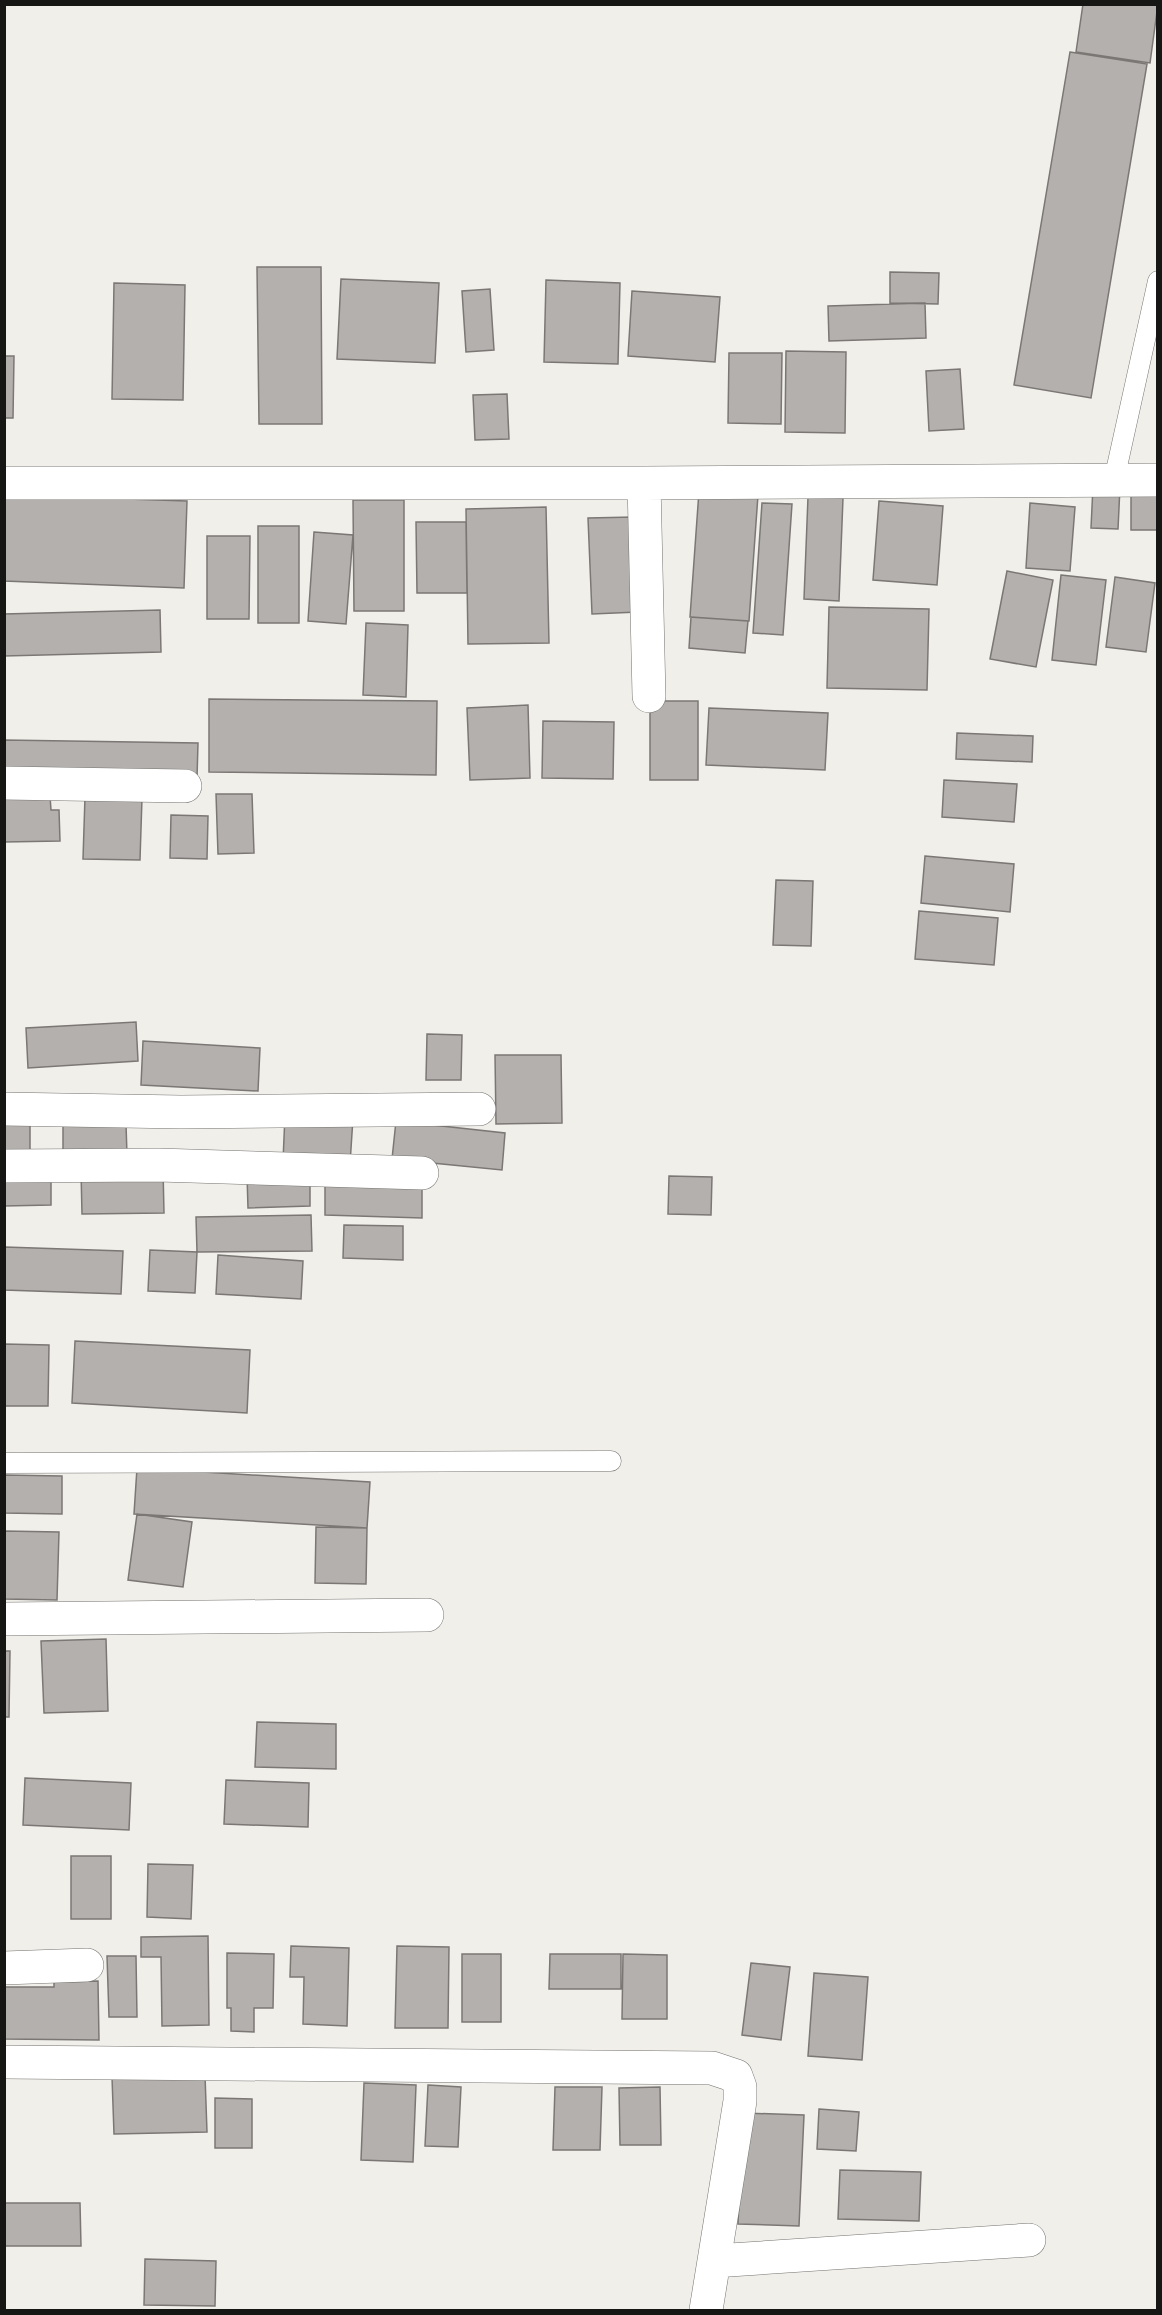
<svg xmlns="http://www.w3.org/2000/svg" width="1162" height="2315" font-family="'Public Sans',sans-serif">
<style>
.building{fill:#b4b0ad;stroke:#7b7775;stroke-width:1.5}
.lines{fill:none;stroke-linecap:round;stroke-linejoin:round}
.lane-casing{stroke:#757370;stroke-width:21}
.street-casing{stroke:#757370;stroke-width:34}
.lane{stroke:#fff;stroke-width:20}
.street{stroke:#fff;stroke-width:33}
</style>
<rect width="100%" height="100%" fill="#f0efea"/>
<path class="building" d="M1083,4H1158L1150,63L1076,52Z
M1070,52L1147,64L1091,398L1014,385Z
M257,267H321L322,424H259Z
M890,272L939,273L938,304L890,303Z
M341,279L439,283L435,363L337,359Z
M546,280L620,283L618,364L544,362Z
M114,283L185,285L183,400L112,399Z
M490,289L494,350L466,352L462,291Z
M632,291L720,297L715,362L628,356Z
M925,303L926,338L829,341L828,306Z
M786,351L846,352L845,433L785,432Z
M729,353H782L781,424L728,423Z
M4,356H14L13,418H4Z
M960,369L964,429L929,431L926,371Z
M507,394L509,439L475,440L473,395Z
M1093,486L1120,487L1118,529L1091,528Z
M1157,488V530H1131V489Z
M699,491L758,495L749,621L690,617Z
M4,495L187,501L184,588L4,581Z
M808,497L843,498L839,601L804,599Z
M353,500H404V611H354Z
M879,501L943,506L937,585L873,580Z
M762,503L792,504L783,635L753,633Z
M1030,503L1075,507L1070,571L1026,568Z
M546,507L549,643L468,644L466,509Z
M634,517L638,612L592,614L588,518Z
M416,522H466L467,593H417Z
M258,526H299V623H258Z
M314,532L353,535L346,624L308,621Z
M207,536H250L249,619H207Z
M1007,571L1053,580L1036,667L990,659Z
M1061,575L1106,580L1096,665L1052,660Z
M1115,577L1155,583L1146,652L1106,647Z
M829,607L929,609L927,690L827,688Z
M160,610L161,652L4,656V614Z
M691,617L748,621L745,653L689,648Z
M366,623L408,625L406,697L363,695Z
M209,699L437,701L436,775L209,772Z
M650,701H698V780H650Z
M528,705L530,778L470,780L467,708Z
M709,708L828,713L825,770L706,765Z
M543,721L614,722L613,779L542,778Z
M957,733L1033,736L1032,762L956,759Z
M4,740L198,743L197,778L4,774Z
M944,780L1017,784L1014,822L942,817Z
M216,794H252L254,853L218,854Z
M4,796H50L51,810H59L60,841L4,842Z
M85,797L142,798L140,860L83,859Z
M171,815L208,816L207,859L170,858Z
M925,856L1014,864L1010,912L921,903Z
M776,880L813,881L811,946L773,945Z
M919,911L998,918L994,965L915,959Z
M136,1022L138,1061L28,1068L26,1028Z
M427,1034L462,1035L461,1080H426Z
M143,1041L260,1048L258,1091L141,1085Z
M495,1055H561L562,1123L496,1124Z
M285,1115L353,1118L350,1164L283,1161Z
M4,1116H30V1153L4,1154Z
M396,1121L505,1133L502,1170L392,1159Z
M63,1124H126L127,1155L63,1156Z
M163,1169L164,1213L82,1214L81,1171Z
M51,1171V1205L4,1206V1172Z
M310,1173V1206L248,1208L247,1175Z
M669,1176L712,1177L711,1215L668,1214Z
M325,1179L422,1181V1218L325,1215Z
M311,1215L312,1251L197,1252L196,1217Z
M344,1225L403,1226V1260L343,1258Z
M5,1247L123,1251L121,1294L4,1290Z
M150,1250L197,1252L195,1293L148,1291Z
M218,1255L303,1261L301,1299L216,1294Z
M75,1341L250,1350L247,1413L72,1403Z
M4,1344L49,1345L48,1406H4Z
M137,1468L370,1482L367,1528L134,1514Z
M4,1475L62,1476V1514L4,1513Z
M137,1514L192,1522L183,1587L128,1580Z
M316,1527L367,1528L366,1584L315,1583Z
M4,1531L59,1532L57,1600L4,1599Z
M106,1639L108,1711L44,1713L41,1641Z
M4,1651H10L9,1717H4Z
M257,1722L336,1724V1769L255,1767Z
M25,1778L131,1783L129,1830L23,1825Z
M226,1780L309,1783L308,1827L224,1824Z
M71,1856H111V1919H71Z
M148,1864L193,1865L191,1919L147,1917Z
M208,1936L209,2025L162,2026L161,1957H141V1937Z
M291,1946L349,1948L347,2026L303,2024L304,1977H290Z
M397,1946L449,1947L448,2028H395Z
M227,1953L274,1954L273,2008H254V2032L231,2031V2008H227Z
M462,1954H501V2022H462Z
M550,1954H621V1989H549Z
M623,1954L667,1955V2019H622Z
M107,1956H136L137,2017H109Z
M751,1963L790,1967L781,2040L742,2035Z
M814,1973L868,1977L862,2060L808,2056Z
M98,1981L99,2040L4,2039V1987H54V1982Z
M205,2075L207,2132L114,2134L112,2077Z
M364,2083L416,2085L413,2162L361,2160Z
M428,2085L461,2087L458,2147L425,2146Z
M555,2087H602L600,2150H553Z
M660,2087L661,2145H620L619,2088Z
M215,2098L252,2099V2148H215Z
M819,2109L859,2112L856,2151L817,2149Z
M743,2113L804,2115L799,2226L738,2224Z
M840,2170L921,2172L919,2221L838,2219Z
M4,2203H80L81,2246H4Z
M145,2259L216,2261L215,2306L144,2305Z"/>
<g class="lines">
<g class="lane-casing">
<path id="lane" d="M1114,480L1158,281
M4,1463L611,1461"/>
</g>
<g class="street-casing">
<path id="street" d="M4,483H644L1158,480
M644,483L649,696
M4,783L185,786
M4,1109L181,1112L479,1109
M4,1166L158,1165L422,1173
M4,1619L427,1615
M4,1968L87,1965
M4,2062L712,2068L736,2076L740,2087V2101L706,2310
M714,2261L1029,2240"/>
</g>
<use href="#lane" class="lane"/>
<use href="#street" class="street"/>
</g>
<rect width="1162" height="2315" fill="none" stroke="#161614" stroke-width="12"/>
</svg>
